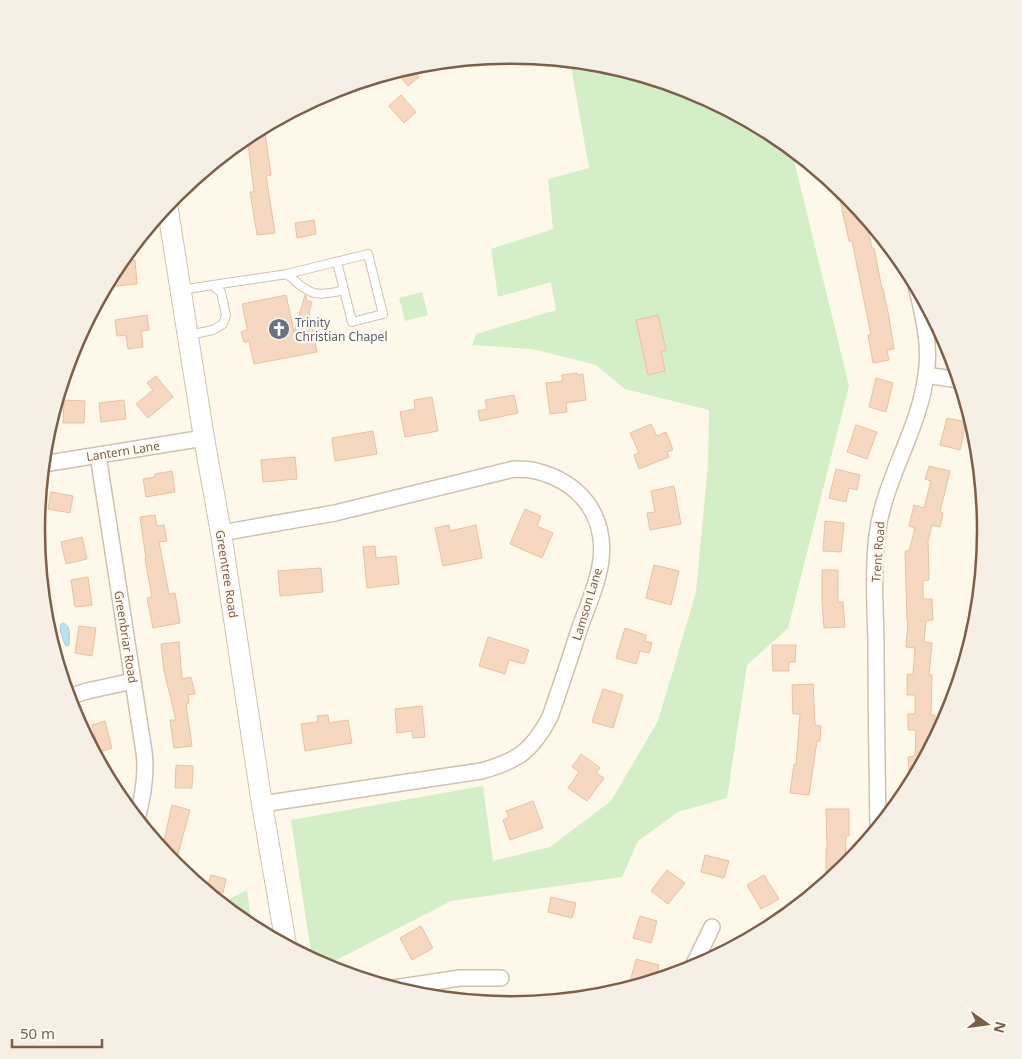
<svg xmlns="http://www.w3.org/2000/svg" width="1022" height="1059" font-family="'Noto Sans',sans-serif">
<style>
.green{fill:#d4eec7}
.water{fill:#bce1ea;stroke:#a2d0dd}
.building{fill:#f6d8c0;stroke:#eac09f}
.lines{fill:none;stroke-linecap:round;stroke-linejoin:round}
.lane-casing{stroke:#d2c0ae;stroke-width:10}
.street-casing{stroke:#d2c0ae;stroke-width:18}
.secondary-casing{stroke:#d6c1ac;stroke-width:22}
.lane{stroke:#fff;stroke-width:8}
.street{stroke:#fff;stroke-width:15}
.secondary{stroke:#fff;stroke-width:20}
.labels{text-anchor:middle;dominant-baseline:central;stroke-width:4.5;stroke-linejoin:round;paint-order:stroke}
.worship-label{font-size:12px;fill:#5b616d;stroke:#fffbf3;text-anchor:start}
.street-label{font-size:12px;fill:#7c5f4a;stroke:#fffbf3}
.rim{fill:none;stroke:#7c5f4a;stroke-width:2.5}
</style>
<rect width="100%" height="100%" fill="#fef8eb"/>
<path class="green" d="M570,61L604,64L693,91L775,135L791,148L849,386L788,628L747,665L727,798L678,812L638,841L622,877L451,901L325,966L312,959L291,820L483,786L493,861L550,847L611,801L658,721L696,592L708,464L709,410L625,389L596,365L532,349L472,345L476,334L556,310L551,282L498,297L491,249L553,229L548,179L589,168Z
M422,292L428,315L405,321L399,298Z
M247,890L252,927L247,924L221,903Z"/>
<path class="water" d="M63,623C72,626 69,637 69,645L67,646L65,645L60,630L61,624Z"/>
<path class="building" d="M426,63L415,72L419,77L408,86L395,71L419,64Z
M401,95L416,112L404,123L389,106Z
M264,126L271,175L266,176L275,233L257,235L250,192H254L247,135Z
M833,183L847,194L865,216L872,248H874L882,289H883L889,317L894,349L887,350L889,360L873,363L868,335H871L852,241H849L840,200H837Z
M314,220L316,234L297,238L295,223Z
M135,260L137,284L105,287L112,274H118L117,265L119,262Z
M286,295L294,332L305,295L306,296L307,301L312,302L309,312L317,352L254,364L249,341L244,342L241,332L247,330V328L242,304Z
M147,315L149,330L141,331L143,347L128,349L126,335L117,336L115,320Z
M658,315L666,350L661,351L665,371L648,375L636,320Z
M577,373V375L583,374L586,400L566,403L567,412L550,414L546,383L563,381L562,375Z
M156,376L173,397L148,418L136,404L153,390L147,383Z
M876,378L893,383L886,412L869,407Z
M514,395L518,413L480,421L478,411L487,409L485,400Z
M432,397L438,431L405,437L400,412L415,409L414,400Z
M64,400L85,401L84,423H63Z
M124,400L126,419L101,422L99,403Z
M947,418L966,422L960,450L940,445Z
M651,424L657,436L666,432L673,450L667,452L669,457L639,469L634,455L639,453L630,433Z
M856,425L877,432L867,459L847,452Z
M373,431L377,454L335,461L332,438Z
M295,457L297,479L263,482L261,460Z
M929,466L950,471L940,512L943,513L940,527L932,525L928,541L929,580L923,581V599H932L933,620L926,621L924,642L932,643L929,675H932L931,715H935L934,740L915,776V770L909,771L908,757L915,756L916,730H908V714H915V695H907V674L913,675L915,648L906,647L908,621H907L905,551H909L915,528L909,526L914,505L924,508L931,481L925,479Z
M836,469L860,475L857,490L849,488L846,502L829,498Z
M172,471L175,492L146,497L143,479L155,477V474Z
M674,486L681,524L650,530L647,513L655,512L651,491Z
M51,492L73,496L70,513L48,509Z
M525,509L541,516L537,526L553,533L542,558L510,544Z
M155,515L157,526L164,525L167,541L159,542L169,594L175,593L180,623L153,628L147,598L152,597L145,559H146L140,517Z
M825,521L844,523L841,552L823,551Z
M449,525L450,531L476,525L482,558L443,566L435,528Z
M82,537L87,559L66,564L61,542Z
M375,546L376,558L396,556L399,584L367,588L363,547Z
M654,565L679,571L671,605L646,598Z
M321,568L323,592L280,596L278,571Z
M822,570H838V602H843L845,627L824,628L822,601Z
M88,577L92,605L75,607L71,580Z
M79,626L96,628L92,656L75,653Z
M625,628L646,635L645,641L652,643L649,653L640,651L636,664L616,658Z
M488,637L529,650L524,664L509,660L505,674L479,666Z
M179,642L182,679L191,677L195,694L188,695L189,703L186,704L192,746L174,748L170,720H176L164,671L161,644Z
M772,645H796L795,662H789V671H773Z
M813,684L815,725L821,726L820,741H817L809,795L790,793L794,764L796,765L800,714H793L792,685Z
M603,689L623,695L613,728L592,722Z
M422,706L425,737L413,738L412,731L397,733L395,709Z
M328,715L329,723L348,720L352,743L305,751L301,724L318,722L317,716Z
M105,721L112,748L99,752L92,725Z
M581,754L600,768L596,773L604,778L587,801L568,788L579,772L572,767Z
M176,765L193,766L192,788H175Z
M533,801L543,828L510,840L503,820L509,817L506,811Z
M172,805L190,810L175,865L162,849Z
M826,809H849V836H846L845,866L834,876H826V849H827Z
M705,855L729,861L724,878L701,872Z
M667,870L685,883L668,904L651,891Z
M211,875L226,879L223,893L207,889Z
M764,875L779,899L761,909L747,885Z
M551,897L576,903L572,918L548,912Z
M640,916L657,921L651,943L633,938Z
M421,926L433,948L412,960L400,938Z
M636,959L659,965L656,979L646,976L644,983L639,984L630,982Z"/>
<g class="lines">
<g class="lane-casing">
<path id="lane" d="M287,274C310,294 313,298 344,290
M180,290L287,274L368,254L383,314L352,322L337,262
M189,335L213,330L223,324L226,315L221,292L212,285"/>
</g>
<g class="street-casing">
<path id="street" d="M926,375L959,380
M98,455L144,752C147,775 143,797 137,819
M43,464L204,438
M221,533L335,513L514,469C521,469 529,469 536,471C580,482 606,515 601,560C598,584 587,607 579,630C570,659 560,688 550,717C532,751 518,761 481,771L262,804
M68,697L87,691L133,681
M878,827C877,765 876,703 876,641C875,605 873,570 877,535C884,479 919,431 926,375C931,345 923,315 916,285
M692,968L712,927
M394,988L460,978H501"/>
</g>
<g class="secondary-casing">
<path id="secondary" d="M167,204L204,438L221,533L262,804L286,945"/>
</g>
<use href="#lane" class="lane"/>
<use href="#street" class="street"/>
<use href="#secondary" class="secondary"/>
</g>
<defs>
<g id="church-disc" transform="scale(1.125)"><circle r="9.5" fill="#6b7280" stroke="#fffbf3"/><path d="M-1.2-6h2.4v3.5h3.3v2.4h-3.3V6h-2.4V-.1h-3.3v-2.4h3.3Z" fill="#fff"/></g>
</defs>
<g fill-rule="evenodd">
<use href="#church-disc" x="279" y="329"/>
</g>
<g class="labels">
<g class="worship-label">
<text x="295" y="322">Trinity<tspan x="295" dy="14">Christian Chapel</tspan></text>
</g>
<g class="street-label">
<text transform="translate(123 451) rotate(-9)">Lantern Lane</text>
<text transform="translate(878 552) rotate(-86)">Trent Road</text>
<text transform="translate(227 574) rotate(81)">Greentree Road</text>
<text transform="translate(587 604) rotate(-73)">Lamson Lane</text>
<text transform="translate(126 637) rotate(81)">Greenbriar Road</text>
</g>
</g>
<path d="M0 0H1022V1059H0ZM45 530a466 466 0 1 1 932 0a466 466 0 1 1-932 0Z" fill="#f5efe5" fill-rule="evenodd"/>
<path class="rim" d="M45 530a466 466 0 1 1 932 0a466 466 0 1 1-932 0Z"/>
<g transform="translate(987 1024) rotate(104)" stroke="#fffbf3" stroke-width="4" paint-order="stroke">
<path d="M0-4L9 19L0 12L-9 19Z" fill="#7c5f4a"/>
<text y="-8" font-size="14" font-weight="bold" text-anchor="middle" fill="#7c5f4a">N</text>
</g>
<path d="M12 1039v8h90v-8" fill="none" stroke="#7c5f4a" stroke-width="2.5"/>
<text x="20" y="1039" font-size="15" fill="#7c5f4a" stroke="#fffbf3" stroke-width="4" paint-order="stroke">50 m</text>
</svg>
